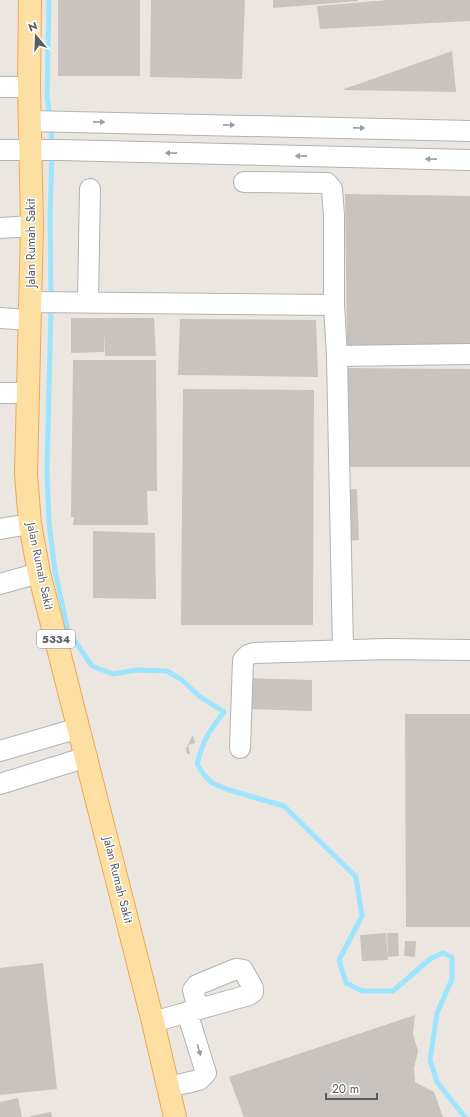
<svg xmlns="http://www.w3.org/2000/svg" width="470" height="1117" font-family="Jost,sans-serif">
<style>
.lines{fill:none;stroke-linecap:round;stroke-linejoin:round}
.stream{stroke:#9de4fd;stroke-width:5}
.building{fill:#c8c3be}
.minor-casing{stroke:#b0b3b7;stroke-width:22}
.major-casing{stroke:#eea955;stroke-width:24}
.minor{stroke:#fff;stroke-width:20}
.major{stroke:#fddfa2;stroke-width:22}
.oneway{fill:#9b9ea0}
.labels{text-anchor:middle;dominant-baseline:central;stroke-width:3;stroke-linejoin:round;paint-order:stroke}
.shield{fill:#fff;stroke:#8a8e90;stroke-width:1}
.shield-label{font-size:11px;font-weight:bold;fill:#585d60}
.street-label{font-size:12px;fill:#585d60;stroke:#fff}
</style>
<rect width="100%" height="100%" fill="#ebe6df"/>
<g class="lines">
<path class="stream" d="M49,0L47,96L50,117
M51,125L52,147
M51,299L50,215L52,155
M51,307L47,472L49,523L55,571L68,631L92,666L113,674L137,670L167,671L182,680L199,696L224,712C209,731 203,740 197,764L204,775L212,783L229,790L284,806L356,877L362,916L339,960L346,983L362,991H393L430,959L443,953L452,957V979L437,1013L430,1060L437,1082L465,1117"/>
</g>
<path class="building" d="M58,0H140V76H58Z
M151,0H245L242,79L150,77Z
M273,0H358V1L273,8Z
M388,0H470V21L320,29L317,6Z
M452,51L456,92L344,90V89Z
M345,194L470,196V348L347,347Z
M71,318H154L156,356H105L104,333V352L71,353Z
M180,319L316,320L318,377L178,375Z
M73,360H156L157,491H147L148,525H73L74,517H71Z
M344,368L470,369V467H344Z
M183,389L314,390L313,625H181Z
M344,489H357L359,540L345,541Z
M93,531L155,533L156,599L93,598Z
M248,678L312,680V711L248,709Z
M405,714H470V927H406Z
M193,735L195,743L188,745L190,754H187L186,748Z
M386,933L388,960L362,961L360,935Z
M387,933H398L399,956L388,957Z
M405,941H416L415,957L404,956Z
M43,963L57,1089L0,1095V968Z
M415,1015L413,1034L418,1051L414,1068L415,1082L434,1092L443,1117H244L229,1077Z
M18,1098L22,1117H0V1102Z
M51,1112L52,1117H30V1116Z"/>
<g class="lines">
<g class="minor-casing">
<path id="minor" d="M0,87H29
M29,121L470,131
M0,150H60L470,160
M244,182L327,183L332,189L334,216V305
M0,228L32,226
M88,301L90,189
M31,302L334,305L337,356L343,650
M0,318L30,320
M337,356L470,354
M0,393H28
M0,529L30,524
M0,584L39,573
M240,748L243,660L248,655L254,653L386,649L470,650
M0,751L79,728
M0,784L87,757
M153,1022L249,995L253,992V988L243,970L236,969L197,985L193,990L198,1009
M168,1087L199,1080L206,1073L187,1012"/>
</g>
<g class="major-casing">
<path id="major" d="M30,0L29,87L32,226L26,474L30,524L39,573L153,1022L175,1117"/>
</g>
<use href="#minor" class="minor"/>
<use href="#major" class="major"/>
</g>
<defs><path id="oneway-solid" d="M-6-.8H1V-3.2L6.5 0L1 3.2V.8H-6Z"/></defs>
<g class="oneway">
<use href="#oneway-solid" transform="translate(99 122) rotate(1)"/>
<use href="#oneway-solid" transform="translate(229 125) rotate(1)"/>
<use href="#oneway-solid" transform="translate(359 128) rotate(1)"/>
<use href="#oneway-solid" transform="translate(171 153) rotate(-179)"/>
<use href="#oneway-solid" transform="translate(301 156) rotate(-179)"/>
<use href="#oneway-solid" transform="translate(431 159) rotate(-179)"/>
<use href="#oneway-solid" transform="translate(199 1050) rotate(73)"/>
</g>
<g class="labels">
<rect class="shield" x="37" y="630" width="38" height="18" rx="3"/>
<g class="shield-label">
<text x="56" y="639">5334</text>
</g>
<g class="street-label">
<text transform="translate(31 243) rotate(-90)">Jalan Rumah Sakit</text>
<text transform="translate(40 566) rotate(78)">Jalan Rumah Sakit</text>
<text transform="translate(118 880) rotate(76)">Jalan Rumah Sakit</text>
</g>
</g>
<g transform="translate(36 36) rotate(341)" stroke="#ffffff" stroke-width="3" paint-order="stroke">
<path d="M0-3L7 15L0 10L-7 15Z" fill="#585d60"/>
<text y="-6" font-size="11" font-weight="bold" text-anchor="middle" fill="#585d60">N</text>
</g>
<path d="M326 1093v6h51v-6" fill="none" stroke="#585d60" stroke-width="2"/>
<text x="332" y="1093" font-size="12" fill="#585d60" stroke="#ffffff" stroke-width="3" paint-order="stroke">20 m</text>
</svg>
